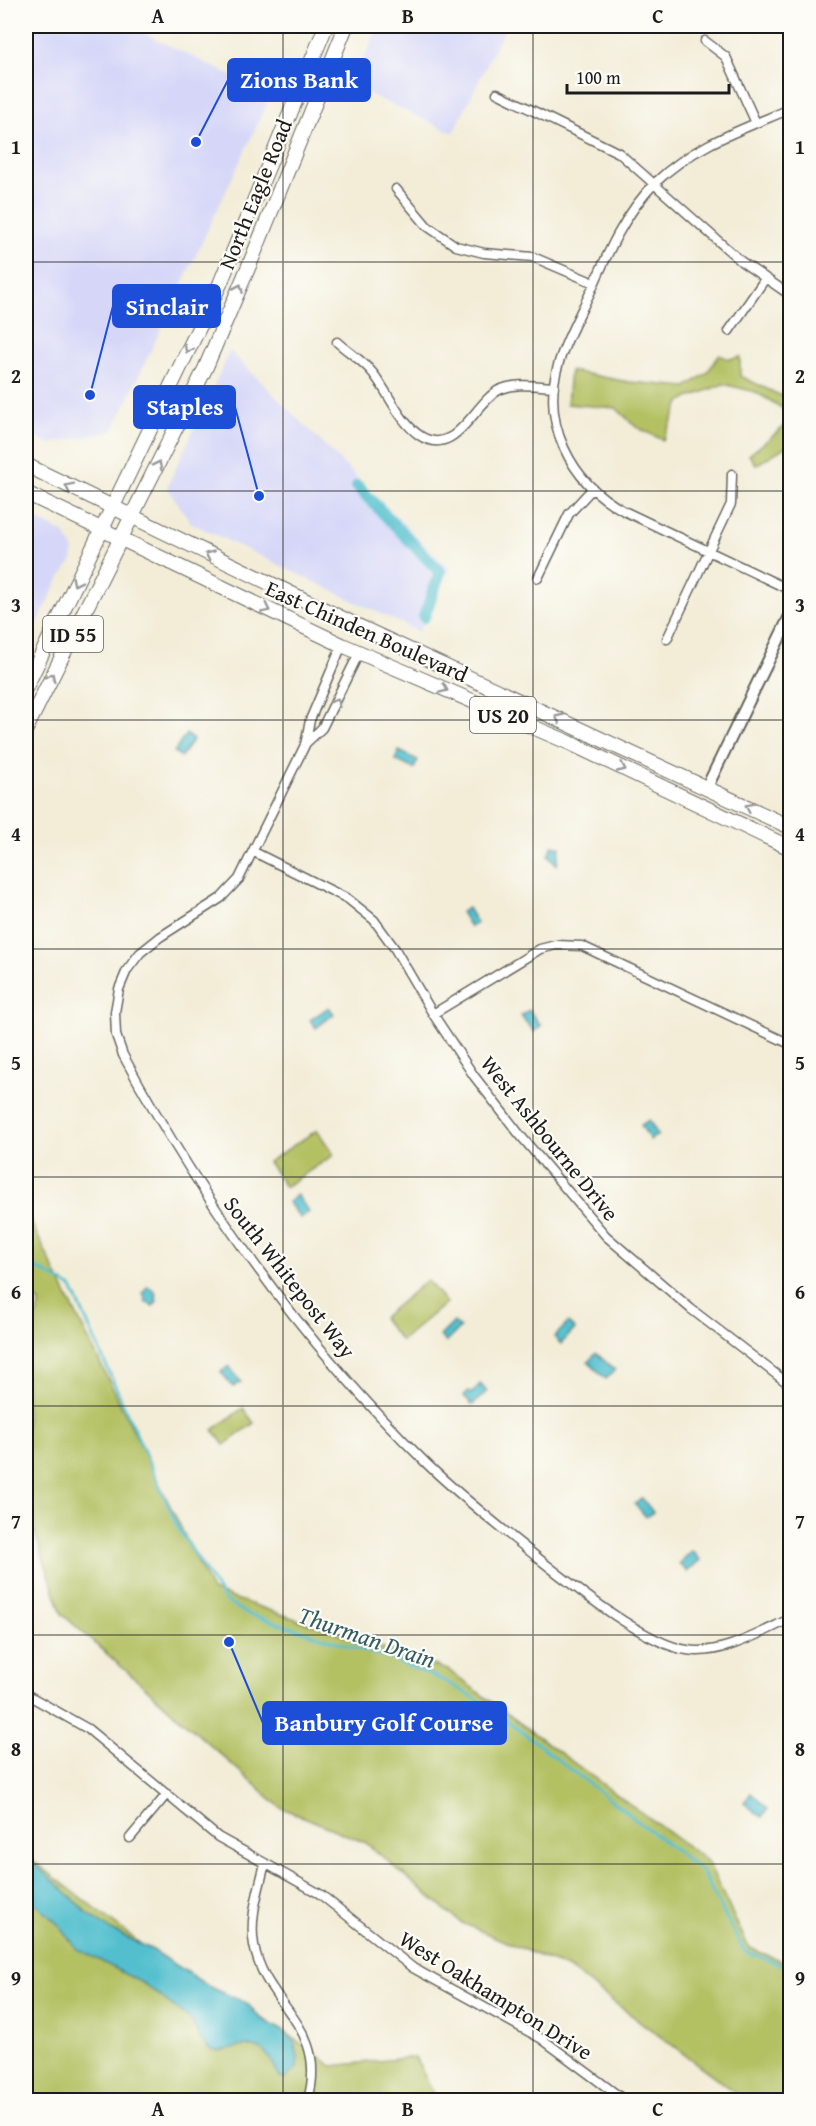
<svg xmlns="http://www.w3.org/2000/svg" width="816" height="2126" font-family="'Gentium Book Plus',serif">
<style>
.built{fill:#d6d7f8}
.green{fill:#b4c163;stroke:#686e40;stroke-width:1.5}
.water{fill:#53bfce;stroke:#386e75;stroke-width:1.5}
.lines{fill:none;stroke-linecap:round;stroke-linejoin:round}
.stream{stroke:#53bfce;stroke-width:3}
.canal{stroke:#53bfce;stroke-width:12}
.minor-casing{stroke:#67655e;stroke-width:11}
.tertiary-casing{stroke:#67655e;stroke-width:14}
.primary-casing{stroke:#67655e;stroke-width:16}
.trunk-casing{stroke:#67655e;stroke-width:16}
.minor{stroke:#fff;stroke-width:8}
.tertiary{stroke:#fff;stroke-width:10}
.primary{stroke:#fff;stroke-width:14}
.trunk{stroke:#fff;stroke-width:14}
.oneway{stroke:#999}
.grid{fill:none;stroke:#1c1c1c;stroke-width:1.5;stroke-opacity:0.55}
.labels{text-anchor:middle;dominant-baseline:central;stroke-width:4.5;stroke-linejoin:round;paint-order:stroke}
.shield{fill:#fdfcf7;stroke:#605f5e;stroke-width:1.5}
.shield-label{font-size:21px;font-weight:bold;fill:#1c1c1c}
.street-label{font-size:22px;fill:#1c1c1c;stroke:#fdfcf7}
.water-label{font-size:24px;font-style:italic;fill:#325d63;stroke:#fdfcf7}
.leader{fill:none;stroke:#1d4ed8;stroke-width:2}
.callout-dot{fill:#1d4ed8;stroke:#fdfcf7;stroke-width:2}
.callout{fill:#1d4ed8;stroke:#1d4ed8;stroke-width:2}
.callout-label{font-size:24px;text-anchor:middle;font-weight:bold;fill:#fff}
.neatline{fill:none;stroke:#1c1c1c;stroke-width:2}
.grid-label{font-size:20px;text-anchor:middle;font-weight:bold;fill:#1c1c1c}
</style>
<rect width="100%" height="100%" fill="#fdfcf7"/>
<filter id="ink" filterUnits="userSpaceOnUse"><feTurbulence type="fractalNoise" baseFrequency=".0167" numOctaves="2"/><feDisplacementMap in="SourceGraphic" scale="12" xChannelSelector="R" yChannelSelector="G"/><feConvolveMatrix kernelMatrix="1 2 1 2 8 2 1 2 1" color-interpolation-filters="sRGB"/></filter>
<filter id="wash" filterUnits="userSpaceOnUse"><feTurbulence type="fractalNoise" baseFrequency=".008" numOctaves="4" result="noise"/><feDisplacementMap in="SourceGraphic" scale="24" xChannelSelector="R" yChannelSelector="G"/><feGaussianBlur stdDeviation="1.35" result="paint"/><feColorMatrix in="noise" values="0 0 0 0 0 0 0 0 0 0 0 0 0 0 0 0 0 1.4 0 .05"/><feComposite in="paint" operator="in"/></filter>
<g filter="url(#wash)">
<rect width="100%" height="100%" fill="#f3edd8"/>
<path class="built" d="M26,26H129L265,92L267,104L113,431L50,444L26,434Z
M378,26H506L453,133L352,86Z
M230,351L449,569L419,632L191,523L167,487Z
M26,513L64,533L74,550L72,561L58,581L26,647Z"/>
<path class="green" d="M719,355L729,359L740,357V376L790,400V413L756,392L723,384L681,401L663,440L636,427L616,408L567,404L570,371L629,382L686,387L707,373Z
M790,422V444L756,465L749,455Z
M317,1130L334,1155L285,1187L268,1162Z
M26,1212L212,1591L448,1670L707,1861L749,1948L790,1964V2100H746L569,1969L460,1922L366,1843L280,1807L62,1614L26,1507V1356L40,1302L26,1295Z
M427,1280L446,1303L401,1341L382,1318Z
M243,1408L254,1423L224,1445L213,1430Z
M26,1855L168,1965L285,2032L332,2066L415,2057L437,2100H26Z"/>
<path class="water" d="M186,734L193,740L181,757L174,752Z
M399,751L418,760L414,769L395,760Z
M553,845L560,847L557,865L548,855Z
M468,908L477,923L470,927L461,912Z
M329,1007L334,1014L316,1028L310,1020Z
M529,1010L541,1026L534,1032L521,1016Z
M649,1120L658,1135L650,1140L641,1125Z
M297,1195L309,1212L300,1218L288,1202Z
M148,1286L155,1291L157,1301L153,1306L146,1302L143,1292Z
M454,1322L460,1328L446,1342L440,1336Z
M568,1323L575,1329L561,1344L554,1337Z
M596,1353L615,1370L606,1379L588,1362Z
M229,1366L241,1382L233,1387L221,1372Z
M480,1384L487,1391L473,1405L464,1396L468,1391L471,1394Z
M642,1498L653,1512L646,1517L635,1504Z
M692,1551L700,1560L687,1572L679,1563Z
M751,1793L768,1809L762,1817L744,1803Z
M26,1857L62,1888L87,1913L109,1929L153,1950L208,1986L247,2003L260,2018L282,2030L294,2042L298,2056L297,2068L285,2079L279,2077L271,2059L262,2050L248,2045L219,2051L211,2050L201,2040L191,2020L144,1984L76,1948L60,1926L26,1895Z"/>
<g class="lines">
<path class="stream" d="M26,1262L72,1288L177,1526L223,1599L245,1613L394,1660L445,1681L490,1707L701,1870L744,1951L790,1968"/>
<path class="canal" d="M357,486L440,572L424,617"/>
</g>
</g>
<g filter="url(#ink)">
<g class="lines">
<g class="minor-casing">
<path id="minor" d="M705,41L726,57L756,123
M497,93L619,153L742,262L790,295
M790,109C743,129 694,145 656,182C625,213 608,252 591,291C580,314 567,337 559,362C540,422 570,482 624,511L790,590
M396,189L427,226L456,246L484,253L533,257L594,283
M729,331L765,279
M337,342C348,352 363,361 372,372C388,391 398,420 419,435C455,460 474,403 499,390C516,382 536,386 554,387
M538,578L569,514L592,489
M667,639L731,504L732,474
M342,645L310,720L305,745L239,879L221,898L160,937L140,953L127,970L119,989L115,1012L116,1035L123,1055C205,1206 304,1344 427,1464C463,1499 504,1530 543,1562C576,1588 646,1644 687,1650C721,1656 761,1632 790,1619
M305,744L322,728L359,653
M254,852L348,899L374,920L395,949L433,1014L474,1076L520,1135L606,1236L691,1309L790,1385
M433,1014L540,949L556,945L582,946L790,1044
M26,1694L88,1729L218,1837L320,1894L413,1968L542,2039L624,2100
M130,1838L167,1794
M265,1863C259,1890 249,1917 254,1945C265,2007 329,2024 308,2100"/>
</g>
<g class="tertiary-casing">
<path id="tertiary" d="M707,787L790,616"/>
</g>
<g class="primary-casing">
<path id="primary" d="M26,465L362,628L790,827
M26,493L342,645L570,743L790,848"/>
</g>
<g class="trunk-casing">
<path id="trunk" d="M26,687L220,284L326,26
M26,729L205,369L251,261L346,26"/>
</g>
<use href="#minor" class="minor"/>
<use href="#tertiary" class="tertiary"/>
<use href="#primary" class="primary"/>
<use href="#trunk" class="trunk"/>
</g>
<defs><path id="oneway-chevron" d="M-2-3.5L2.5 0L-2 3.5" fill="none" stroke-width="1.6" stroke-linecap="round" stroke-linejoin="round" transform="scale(1.5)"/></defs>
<g class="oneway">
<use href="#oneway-chevron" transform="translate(239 288) rotate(-66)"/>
<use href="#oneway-chevron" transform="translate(188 349) rotate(116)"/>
<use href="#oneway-chevron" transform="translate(158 465) rotate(-64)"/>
<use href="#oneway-chevron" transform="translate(69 487) rotate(-154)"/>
<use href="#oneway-chevron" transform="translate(209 555) rotate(-155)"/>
<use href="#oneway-chevron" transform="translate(76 582) rotate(116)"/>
<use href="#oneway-chevron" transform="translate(266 609) rotate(26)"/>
<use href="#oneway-chevron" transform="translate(51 677) rotate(-64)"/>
<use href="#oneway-chevron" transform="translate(444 689) rotate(23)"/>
<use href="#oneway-chevron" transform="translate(336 702) rotate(-63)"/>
<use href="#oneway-chevron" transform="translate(559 718) rotate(-155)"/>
<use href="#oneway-chevron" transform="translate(622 768) rotate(25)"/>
<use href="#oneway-chevron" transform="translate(749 807) rotate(-154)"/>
</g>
</g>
<path class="grid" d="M283,26V2100M533,26V2100M26,262H790M26,491H790M26,720H790M26,949H790M26,1177H790M26,1406H790M26,1635H790M26,1864H790"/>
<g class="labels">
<g class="shield">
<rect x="43" y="616" width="60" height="36" rx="4.5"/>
<rect x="470" y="697" width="66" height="36" rx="4.5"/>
</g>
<g class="shield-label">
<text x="73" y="634">ID 55</text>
<text x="503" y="715">US 20</text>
</g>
<g class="street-label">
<text transform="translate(255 194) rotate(-68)">North Eagle Road</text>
<text transform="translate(367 631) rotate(24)">East Chinden Boulevard</text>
<text transform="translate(550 1138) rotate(51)">West Ashbourne Drive</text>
<text transform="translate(290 1277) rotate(52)">South Whitepost Way</text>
<text transform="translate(496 1995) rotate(32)">West Oakhampton Drive</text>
</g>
<g class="water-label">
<text transform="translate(367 1637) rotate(19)">Thurman Drain</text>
</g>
</g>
<path class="leader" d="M196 142L228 80M90 395L113 306M259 496L235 407M229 1642L263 1723"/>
<g class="callout-dot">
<circle cx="196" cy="142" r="6"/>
<circle cx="90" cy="395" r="6"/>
<circle cx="259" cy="496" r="6"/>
<circle cx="229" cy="1642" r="6"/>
</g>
<g class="callout">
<rect x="228" y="59" width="142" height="42" rx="6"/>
<rect x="113" y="285" width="107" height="42" rx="6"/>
<rect x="134" y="386" width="101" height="42" rx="6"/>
<rect x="263" y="1702" width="243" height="42" rx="6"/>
</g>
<g class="callout-label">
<text x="299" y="88">Zions Bank</text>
<text x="167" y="315">Sinclair</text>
<text x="185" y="415">Staples</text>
<text x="384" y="1731">Banbury Golf Course</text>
</g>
<rect width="816" height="2126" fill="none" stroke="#fdfcf7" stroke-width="66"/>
<path d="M567 84v9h162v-9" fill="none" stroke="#1c1c1c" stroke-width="3"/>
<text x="576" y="84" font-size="18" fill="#1c1c1c" stroke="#fdfcf7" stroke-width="4.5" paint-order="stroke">100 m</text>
<rect x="33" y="33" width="750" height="2060" class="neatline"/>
<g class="grid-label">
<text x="158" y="23">A</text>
<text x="408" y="23">B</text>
<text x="658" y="23">C</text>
<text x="16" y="154">1</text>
<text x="800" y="154">1</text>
<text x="16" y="383">2</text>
<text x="800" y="383">2</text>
<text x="16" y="612">3</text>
<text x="800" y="612">3</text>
<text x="16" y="841">4</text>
<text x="800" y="841">4</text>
<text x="16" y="1070">5</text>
<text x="800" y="1070">5</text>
<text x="16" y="1299">6</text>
<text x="800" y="1299">6</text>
<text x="16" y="1528">7</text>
<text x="800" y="1528">7</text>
<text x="16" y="1756">8</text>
<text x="800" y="1756">8</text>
<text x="16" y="1985">9</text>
<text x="800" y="1985">9</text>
<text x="158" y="2116">A</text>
<text x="408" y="2116">B</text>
<text x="658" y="2116">C</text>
</g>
</svg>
